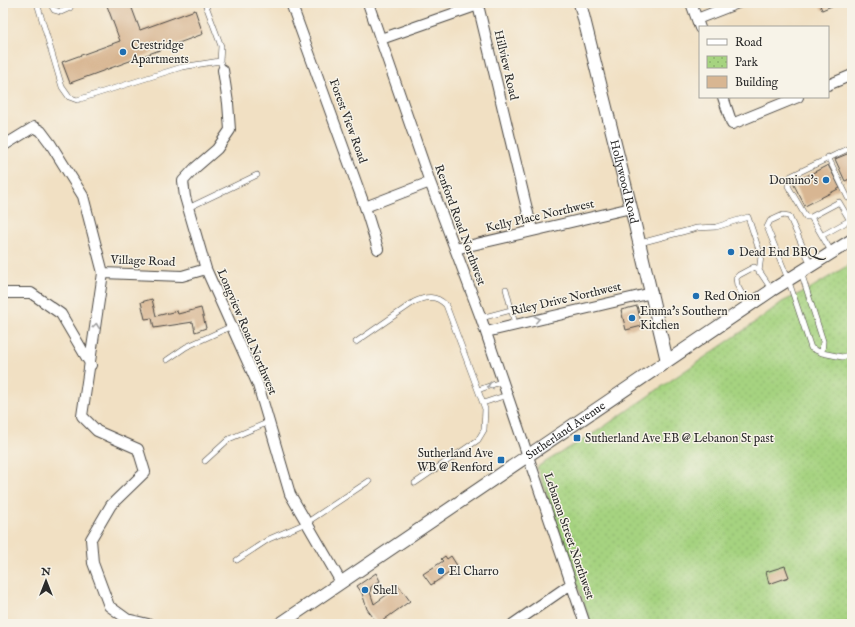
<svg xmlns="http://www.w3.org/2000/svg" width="855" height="627" font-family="'IM FELL English',serif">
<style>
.park{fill:url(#park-dots);stroke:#687f56}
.building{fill:#d8b692}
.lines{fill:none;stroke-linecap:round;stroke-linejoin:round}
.service-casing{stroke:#494642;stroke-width:6}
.minor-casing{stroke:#494642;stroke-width:12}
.tertiary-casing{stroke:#494642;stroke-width:14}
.service{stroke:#fff;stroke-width:5}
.minor{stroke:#fff;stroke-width:10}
.tertiary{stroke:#fff;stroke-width:12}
.oneway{stroke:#a0a0a0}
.poi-dot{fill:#1f6fb2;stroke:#f7f3e8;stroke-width:1.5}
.labels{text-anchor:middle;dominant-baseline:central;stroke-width:3;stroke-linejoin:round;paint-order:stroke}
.poi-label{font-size:12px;fill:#2b2b2b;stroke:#f7f3e8;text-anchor:start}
.street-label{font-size:12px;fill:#2b2b2b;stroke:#f7f3e8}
</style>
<defs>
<pattern id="park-dots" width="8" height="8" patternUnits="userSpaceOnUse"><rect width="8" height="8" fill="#a6d380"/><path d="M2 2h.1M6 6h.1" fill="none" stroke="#8fb56f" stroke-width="1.8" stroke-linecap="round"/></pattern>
</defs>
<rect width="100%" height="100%" fill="#f7f3e8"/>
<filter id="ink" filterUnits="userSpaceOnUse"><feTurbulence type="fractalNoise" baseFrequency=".025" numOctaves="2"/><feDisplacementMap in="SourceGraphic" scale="8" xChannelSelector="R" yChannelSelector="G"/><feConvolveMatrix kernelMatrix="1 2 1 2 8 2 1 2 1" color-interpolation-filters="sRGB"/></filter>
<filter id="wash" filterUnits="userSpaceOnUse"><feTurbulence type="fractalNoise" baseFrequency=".012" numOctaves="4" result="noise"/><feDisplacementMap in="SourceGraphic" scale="16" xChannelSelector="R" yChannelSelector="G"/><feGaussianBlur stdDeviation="0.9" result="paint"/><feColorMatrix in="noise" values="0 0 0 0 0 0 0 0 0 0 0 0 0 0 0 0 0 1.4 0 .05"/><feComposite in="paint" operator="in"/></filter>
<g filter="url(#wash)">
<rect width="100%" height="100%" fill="#f1e0c3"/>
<path class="park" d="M852,263V624H591L537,467L599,430L753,324L782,302L811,288Z"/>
<g id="blocks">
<path class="building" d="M106,3H130L140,30L195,10L203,34L70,83L62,62L120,41Z
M819,3H833L834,5L822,10Z
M852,152V178L845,181L835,159Z
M828,165L840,188L805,206L793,183Z
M152,299L156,316L177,311L178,314L201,308L206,328L195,332L193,322L154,328L152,318L145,319L141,302Z
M637,306L642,326L626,330L621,310Z
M445,556L447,559L451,556L458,567L431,585L423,574L443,561L441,559Z
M785,566L789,577L769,584L766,572Z
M376,573L380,581L371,587L370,592L374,604L399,586L410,601L378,624L367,609L362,593L357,586Z"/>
</g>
</g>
<g filter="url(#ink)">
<use href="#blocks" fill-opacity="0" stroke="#494642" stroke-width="1"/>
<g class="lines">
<g class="service-casing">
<path id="service" d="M37,3L62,87L69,97L77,100L182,67L220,61
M50,3L54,10L61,12L70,8L72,3
M205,3L221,46L220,61L223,70
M828,157L848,198
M188,208L257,175
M811,217H806L788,186L791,176L852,147
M823,235L850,220
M640,243L697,228L716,227L748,217L761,256L759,272
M832,253L811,217L839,202L852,224
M811,265L789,216L783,215L770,221L767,227L788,279L811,348L822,353
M801,272L823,341L822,353L842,357L852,354
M506,289L515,324
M748,305L737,285L736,278L739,275L754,267L758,269L772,290
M481,318L511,310
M356,342L414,302C426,296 436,295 446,305L485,409L484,430L478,440L415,483
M167,360L186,347L232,326
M478,390L503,381
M483,403L507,395
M205,461L229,439L269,422
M237,560L269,539L306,523L369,481"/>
</g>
<g class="minor-casing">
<path id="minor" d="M291,3L365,207L378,249
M368,3L430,182L481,318L585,624
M691,3L700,28
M697,19L738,3
M381,39L478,5L532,230
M223,70L228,103L230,130L217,149L195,168L183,181L185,197L206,269L258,385L290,494L341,582
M828,85L852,75
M723,97L732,124L798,97
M3,146L34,127L41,131L50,143L83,196L103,273L82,416L97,431L138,449L145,472L111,505L91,539L93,563L109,606L127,619L148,624
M365,207L430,182
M455,249L631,208
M103,273L182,276L206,269
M3,293H31L61,314L91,365
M486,332L652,293
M513,624L571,584"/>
</g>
<g class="tertiary-casing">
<g id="tertiary">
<path id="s1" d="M580,3L631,208L667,361"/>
<path id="s2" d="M280,624L772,290L852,240"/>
</g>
</g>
<use href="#service" class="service"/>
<use href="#minor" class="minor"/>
<use href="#tertiary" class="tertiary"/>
</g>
<defs><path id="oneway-chevron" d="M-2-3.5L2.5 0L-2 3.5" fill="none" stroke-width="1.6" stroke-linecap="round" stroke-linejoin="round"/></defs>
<g class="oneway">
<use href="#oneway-chevron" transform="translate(537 319) rotate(-13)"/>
<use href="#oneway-chevron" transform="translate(96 326) rotate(-83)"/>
<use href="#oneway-chevron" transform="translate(490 386) rotate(162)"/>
</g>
</g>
<g class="poi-dot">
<circle cx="123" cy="52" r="4"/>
<circle cx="826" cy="180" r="4"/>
<circle cx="731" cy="252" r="4"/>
<circle cx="696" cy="296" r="4"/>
<circle cx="632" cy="318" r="4"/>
<rect x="573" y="434" width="8" height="8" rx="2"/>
<rect x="497" y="456" width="8" height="8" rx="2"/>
<circle cx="441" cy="571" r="4"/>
<circle cx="365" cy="590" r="4"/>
</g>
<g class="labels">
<g class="poi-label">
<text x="131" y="45">Crestridge<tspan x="131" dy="14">Apartments</tspan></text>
<text x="818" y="180" text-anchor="end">Domino's</text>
<text x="739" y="252">Dead End BBQ</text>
<text x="704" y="296">Red Onion</text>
<text x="640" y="311">Emma's Southern<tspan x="640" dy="14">Kitchen</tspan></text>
<text x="585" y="438">Sutherland Ave EB @ Lebanon St past</text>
<text x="493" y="453" text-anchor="end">Sutherland Ave<tspan x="493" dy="14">WB @ Renford</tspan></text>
<text x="449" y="571">El Charro</text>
<text x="373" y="590">Shell</text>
</g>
<g class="street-label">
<text transform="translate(506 65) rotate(77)">Hillview Road</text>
<text transform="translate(348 121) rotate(70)">Forest View Road</text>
<text stroke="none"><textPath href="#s1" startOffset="184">Hollywood Road</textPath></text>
<text transform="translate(540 216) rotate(-13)">Kelly Place Northwest</text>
<text transform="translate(460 225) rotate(70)">Renford Road Northwest</text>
<text transform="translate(143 261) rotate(2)">Village Road</text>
<text transform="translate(566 299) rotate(-13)">Riley Drive Northwest</text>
<text transform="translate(247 332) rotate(67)">Longview Road Northwest</text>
<text stroke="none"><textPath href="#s2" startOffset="345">Sutherland Avenue</textPath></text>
<text transform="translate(569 536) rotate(71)">Lebanon Street Northwest</text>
</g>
</g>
<rect width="855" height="627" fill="none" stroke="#f7f3e8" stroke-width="16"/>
<rect x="699" y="26" width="130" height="72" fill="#f7f3e8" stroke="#a5a39c"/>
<rect x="707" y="39" width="20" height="6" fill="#ffffff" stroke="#a5a39c"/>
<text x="735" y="46" font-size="12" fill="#2b2b2b">Road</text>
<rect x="707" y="56" width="20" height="12" fill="url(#park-dots)" stroke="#a5a39c"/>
<text x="735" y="66" font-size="12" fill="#2b2b2b">Park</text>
<rect x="707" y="76" width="20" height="12" fill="#d8b692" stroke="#a5a39c"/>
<text x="735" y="86" font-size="12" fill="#2b2b2b">Building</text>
<g transform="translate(46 581)" stroke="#f7f3e8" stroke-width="3" paint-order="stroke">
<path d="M0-3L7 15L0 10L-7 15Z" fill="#2b2b2b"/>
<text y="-6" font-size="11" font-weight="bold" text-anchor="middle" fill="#2b2b2b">N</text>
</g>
</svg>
